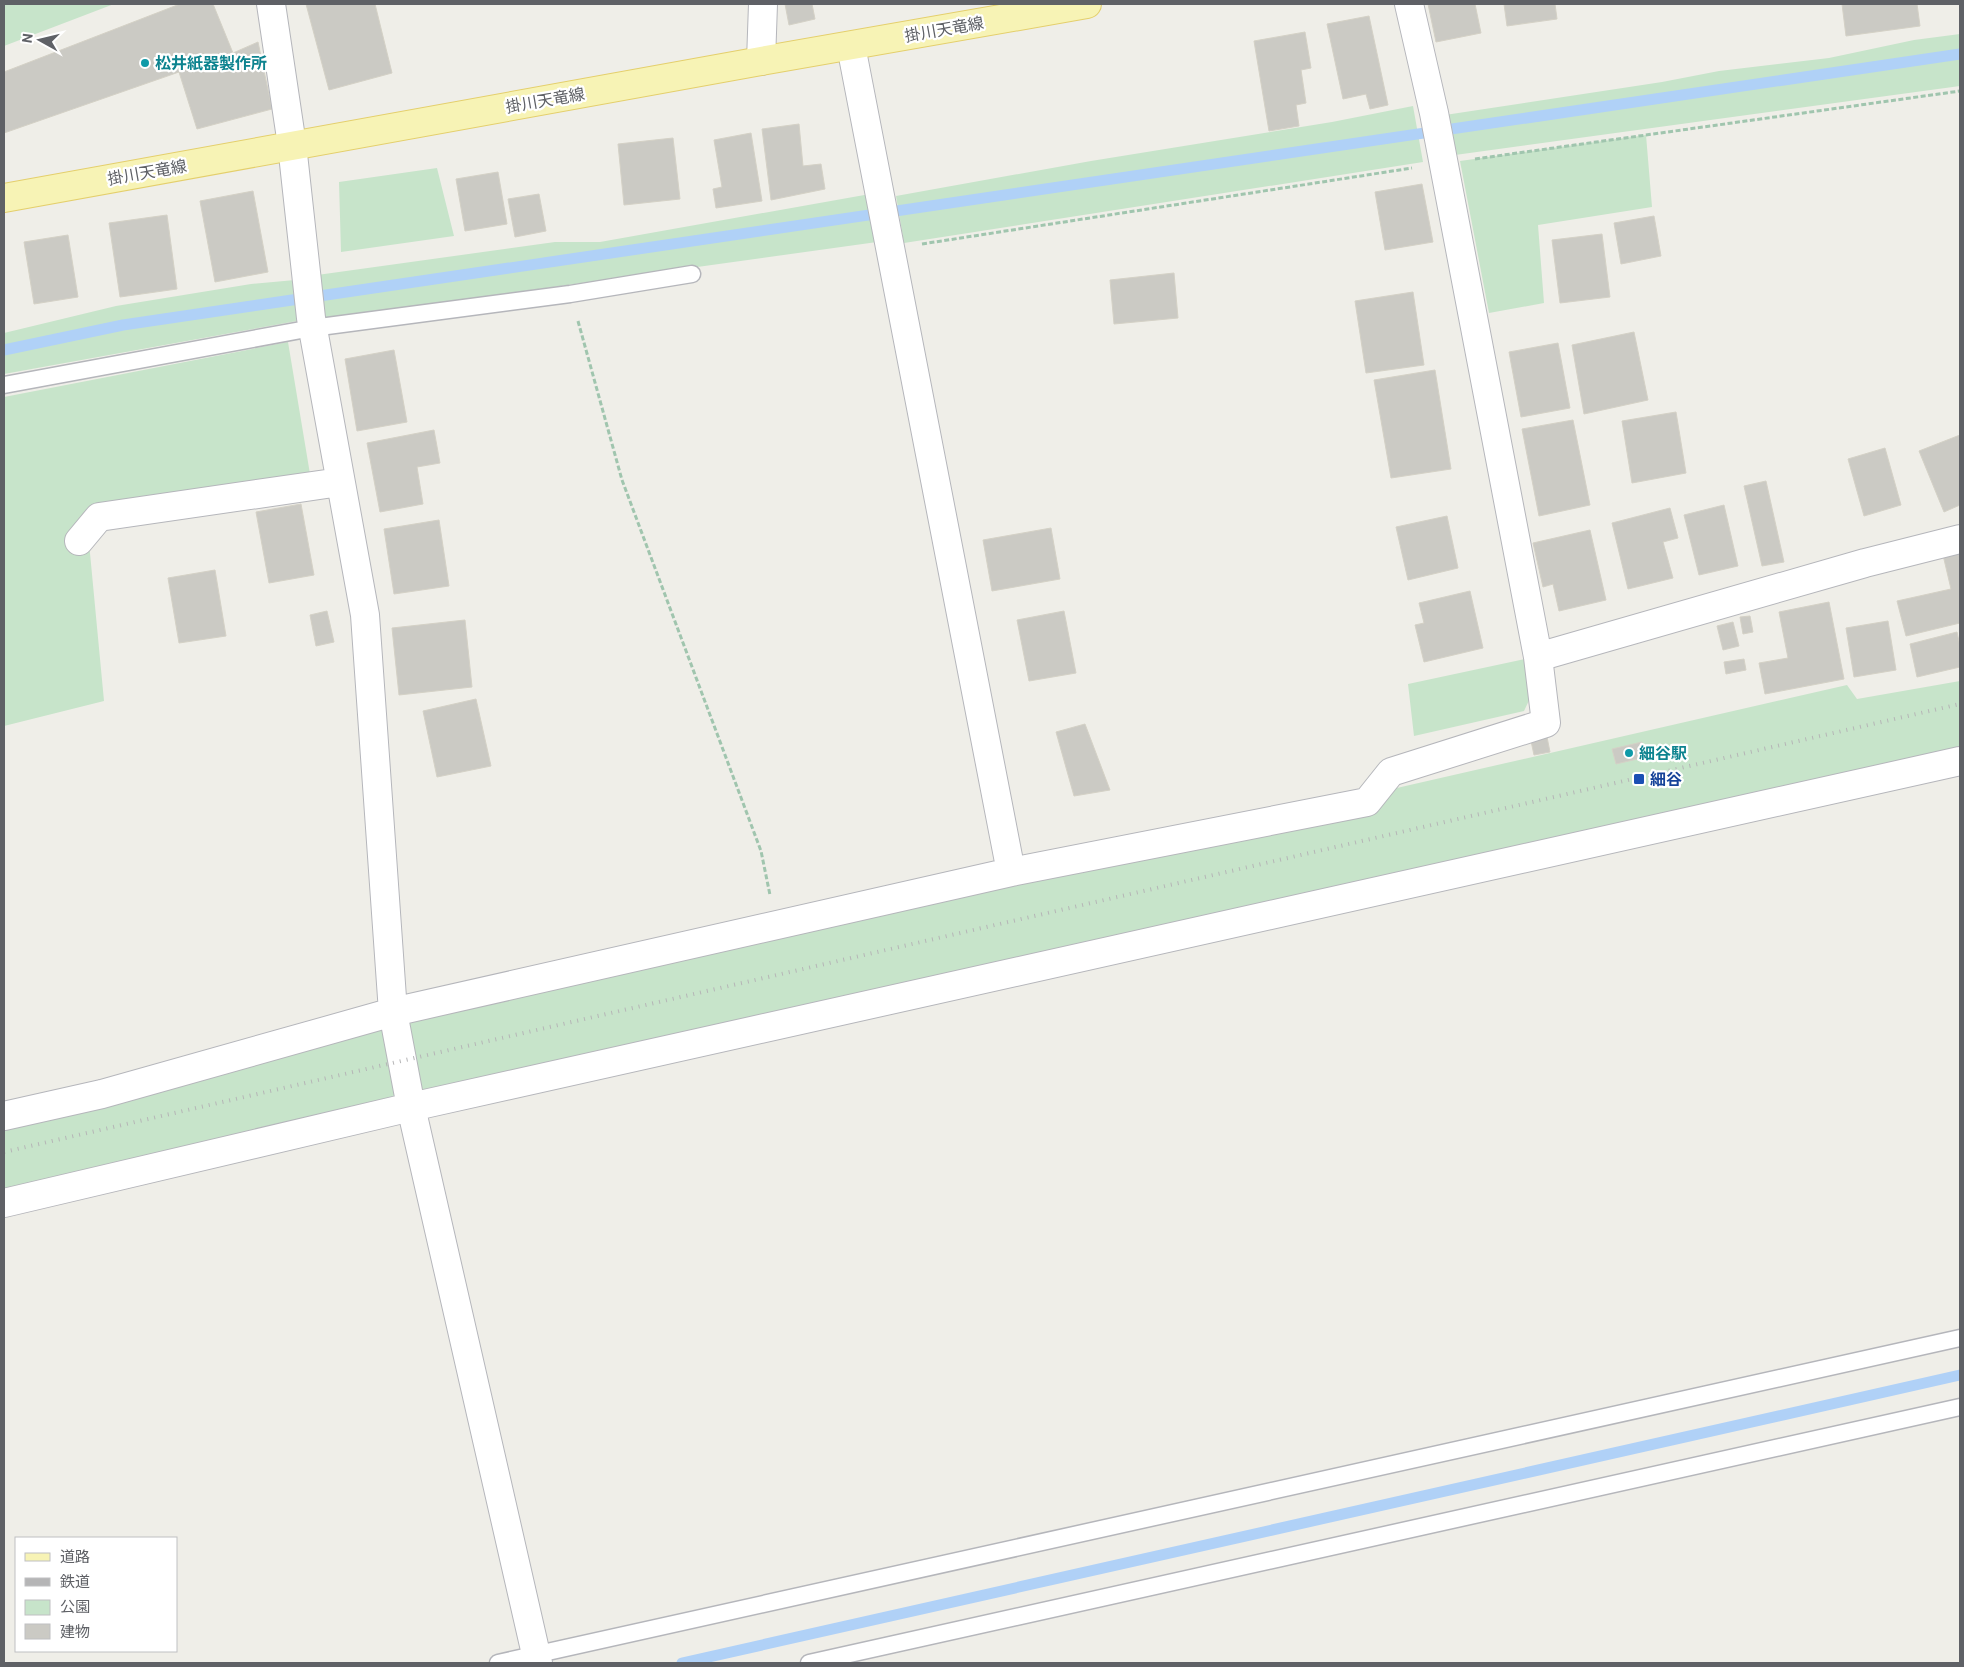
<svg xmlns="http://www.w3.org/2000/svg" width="1964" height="1667" font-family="Barlow,'Noto Sans JP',sans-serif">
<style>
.green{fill:#c7e4ca}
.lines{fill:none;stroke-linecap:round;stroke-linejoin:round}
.stream{stroke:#b0d1f7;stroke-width:11}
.building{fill:#cbcac4;stroke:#d4d1c6}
.lane-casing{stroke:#b5b6bb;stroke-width:19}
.street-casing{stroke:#b5b6bb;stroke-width:30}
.primary-casing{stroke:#e4cf6c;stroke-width:30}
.path{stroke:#a0c5ae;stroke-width:3;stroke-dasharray:5 2.5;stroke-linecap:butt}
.lane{stroke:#fff;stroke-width:16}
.street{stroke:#fff;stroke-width:28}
.primary{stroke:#f7f3b5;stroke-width:28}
.rail{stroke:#b5b5b6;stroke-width:4;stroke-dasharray:1 6;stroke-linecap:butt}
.culture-dot{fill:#0f9aa8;stroke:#fff;stroke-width:2}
.transit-dot{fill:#1a4fb4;stroke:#fff;stroke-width:2}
.labels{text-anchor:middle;stroke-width:4.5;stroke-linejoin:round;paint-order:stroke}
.street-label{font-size:16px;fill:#5f6166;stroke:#fff}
.culture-label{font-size:16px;font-weight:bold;fill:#0d838f;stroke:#fff;text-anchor:start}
.transit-label{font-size:16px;font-weight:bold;fill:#164399;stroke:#fff;text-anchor:start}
</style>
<rect width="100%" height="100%" fill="#efeee8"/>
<path class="green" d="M4,4H114L4,46Z
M1960,34V86L1455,155L1445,115L1662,82L1719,71L1829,58L1914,40Z
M1413,106L1423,162L904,243L896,196L1091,161L1332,122Z
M1646,135L1652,207L1538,225L1544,303L1489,313L1460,161Z
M437,168L454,236L341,252L339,182Z
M870,194L877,242L316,320L310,276L555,242H600Z
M295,280L297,321L4,374V333L116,306L251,284Z
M288,342L310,474L88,532L104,701L4,726V397Z
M1525,659L1533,692L1524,711L1414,736L1408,684Z
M1960,681V748L1664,813L4,1194V1117L505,992L1847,685L1857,699Z"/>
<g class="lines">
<path class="stream" d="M4,350L123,325L1960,54
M682,1663L1960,1375"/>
</g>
<path class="building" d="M180,4H213L233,53L258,42L272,109L197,129L179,72L4,133V72Z
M306,4H375L392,73L329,90Z
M785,4H812L815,19L789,25Z
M1428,4H1475L1481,33L1436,42Z
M1504,4H1555L1557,19L1507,26Z
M1842,4H1917L1920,26L1846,36Z
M1369,16L1388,105L1370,109L1366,94L1343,99L1327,24Z
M1305,32L1311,68L1301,70L1306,103L1296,105L1299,126L1269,131L1254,41Z
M799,124L803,166L821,164L825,189L771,200L762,129Z
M751,133L762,201L716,208L713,189L722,187L714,140Z
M673,138L680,199L624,205L618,144Z
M498,172L507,224L465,231L456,179Z
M1422,184L1433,242L1385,250L1375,192Z
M253,191L268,272L215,282L200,201Z
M539,194L546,231L515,237L508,199Z
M167,215L177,289L120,297L109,223Z
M1654,216L1661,256L1621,264L1614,223Z
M1602,234L1610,297L1560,303L1552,240Z
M68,235L78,297L34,304L24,242Z
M1174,273L1178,318L1114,324L1110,280Z
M1413,292L1424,365L1366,373L1355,301Z
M1634,332L1648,400L1584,414L1572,345Z
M1558,343L1570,408L1521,417L1509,352Z
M394,350L407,422L357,431L345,359Z
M1435,370L1451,469L1391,478L1374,380Z
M1676,412L1686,473L1632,483L1622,421Z
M1573,420L1590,505L1539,516L1522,429Z
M434,430L440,463L417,467L423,504L380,512L367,443Z
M1960,435V505L1944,512L1919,451Z
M1885,448L1901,505L1864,516L1848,459Z
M1766,481L1784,562L1762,566L1744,486Z
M301,504L314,575L269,583L256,512Z
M1724,505L1738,566L1699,575L1684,515Z
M1670,508L1678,538L1663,542L1673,578L1628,589L1612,523Z
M1447,516L1458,568L1408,580L1396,527Z
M439,520L449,586L394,594L384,529Z
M1051,528L1060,579L992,591L983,540Z
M1590,530L1606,600L1559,611L1553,584L1543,587L1533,543Z
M1960,551V623L1906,636L1897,601L1951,589L1943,555Z
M215,570L226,636L179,643L168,578Z
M1470,591L1483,648L1424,662L1415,625L1424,623L1419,603Z
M1829,602L1844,679L1765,694L1759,663L1788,658L1779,612Z
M327,611L334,642L316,646L310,615Z
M1064,611L1076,673L1029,681L1017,620Z
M1750,616L1753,632L1743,634L1740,617Z
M465,620L472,687L399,695L392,628Z
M1888,621L1896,670L1854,677L1846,628Z
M1733,622L1739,646L1723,650L1717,626Z
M1957,632L1960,646V667L1917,677L1910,644Z
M1744,659L1746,670L1726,674L1724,662Z
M476,699L491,766L437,777L423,711Z
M1085,724L1110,790L1074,796L1056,732Z
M1547,737L1550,752L1534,755L1531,741Z
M1642,742L1646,757L1616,764L1612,749Z"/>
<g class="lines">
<defs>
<path id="lane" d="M4,385L312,328L570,294L692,274
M498,1663L1960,1338
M809,1663L1960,1407"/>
<path id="street" d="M271,4L292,145L311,318L365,615L393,1012L411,1107L538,1663
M1409,4L1434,113L1538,657L1865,563L1960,539
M851,46L1011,872
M761,61L763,4
M79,541L99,517L340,482
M4,1116L102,1094L393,1012L1011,872L1367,802L1391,772L1546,723L1538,657
M4,1203L411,1107L1960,761"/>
<path id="primary" d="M4,198L761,61L1087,4"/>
</defs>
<use href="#lane" class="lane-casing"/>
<use href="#street" class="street-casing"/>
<use href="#primary" class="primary-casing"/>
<path class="path" d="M1475,159L1960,91
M922,244L1412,168
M578,321L622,480L761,851L770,895"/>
<use href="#lane" class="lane"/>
<use href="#street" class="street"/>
<use href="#primary" class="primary"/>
<path class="rail" d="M4,1152L1960,704"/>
</g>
<g class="culture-dot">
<circle cx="145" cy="63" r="5"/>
<circle cx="1629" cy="753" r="5"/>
</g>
<rect class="transit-dot" x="1633" y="773" width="12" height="12" rx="2.5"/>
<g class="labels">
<g class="street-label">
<text transform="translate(944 29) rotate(-10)" y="6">掛川天竜線</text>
<text transform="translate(545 100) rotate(-10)" y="6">掛川天竜線</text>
<text transform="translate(147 172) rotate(-10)" y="6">掛川天竜線</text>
</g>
<g class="culture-label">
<text x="155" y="69">松井紙器製作所</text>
<text x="1639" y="759">細谷駅</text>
</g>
<g class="transit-label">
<text x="1650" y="785">細谷</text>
</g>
</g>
<rect width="1964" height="1667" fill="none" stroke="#5f6166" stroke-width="10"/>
<rect x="15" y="1537" width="162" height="115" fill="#ffffff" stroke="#bfc0c2"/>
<rect x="25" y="1553" width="25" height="8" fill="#f7f3b5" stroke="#bfc0c2"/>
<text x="60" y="1562" font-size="15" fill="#5f6166">道路</text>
<rect x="25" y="1578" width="25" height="8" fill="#b5b5b6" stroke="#bfc0c2"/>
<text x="60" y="1587" font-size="15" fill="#5f6166">鉄道</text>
<rect x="25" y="1600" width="25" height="15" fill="#c7e4ca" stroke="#bfc0c2"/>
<text x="60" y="1612" font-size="15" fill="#5f6166">公園</text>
<rect x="25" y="1624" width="25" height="15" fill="#cbcac4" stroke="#bfc0c2"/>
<text x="60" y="1637" font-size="15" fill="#5f6166">建物</text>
<g transform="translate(40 40) rotate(278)" stroke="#ffffff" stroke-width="4" paint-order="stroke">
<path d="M0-4L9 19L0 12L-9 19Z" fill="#5f6166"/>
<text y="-8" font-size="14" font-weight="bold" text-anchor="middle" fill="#5f6166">N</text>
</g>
</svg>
